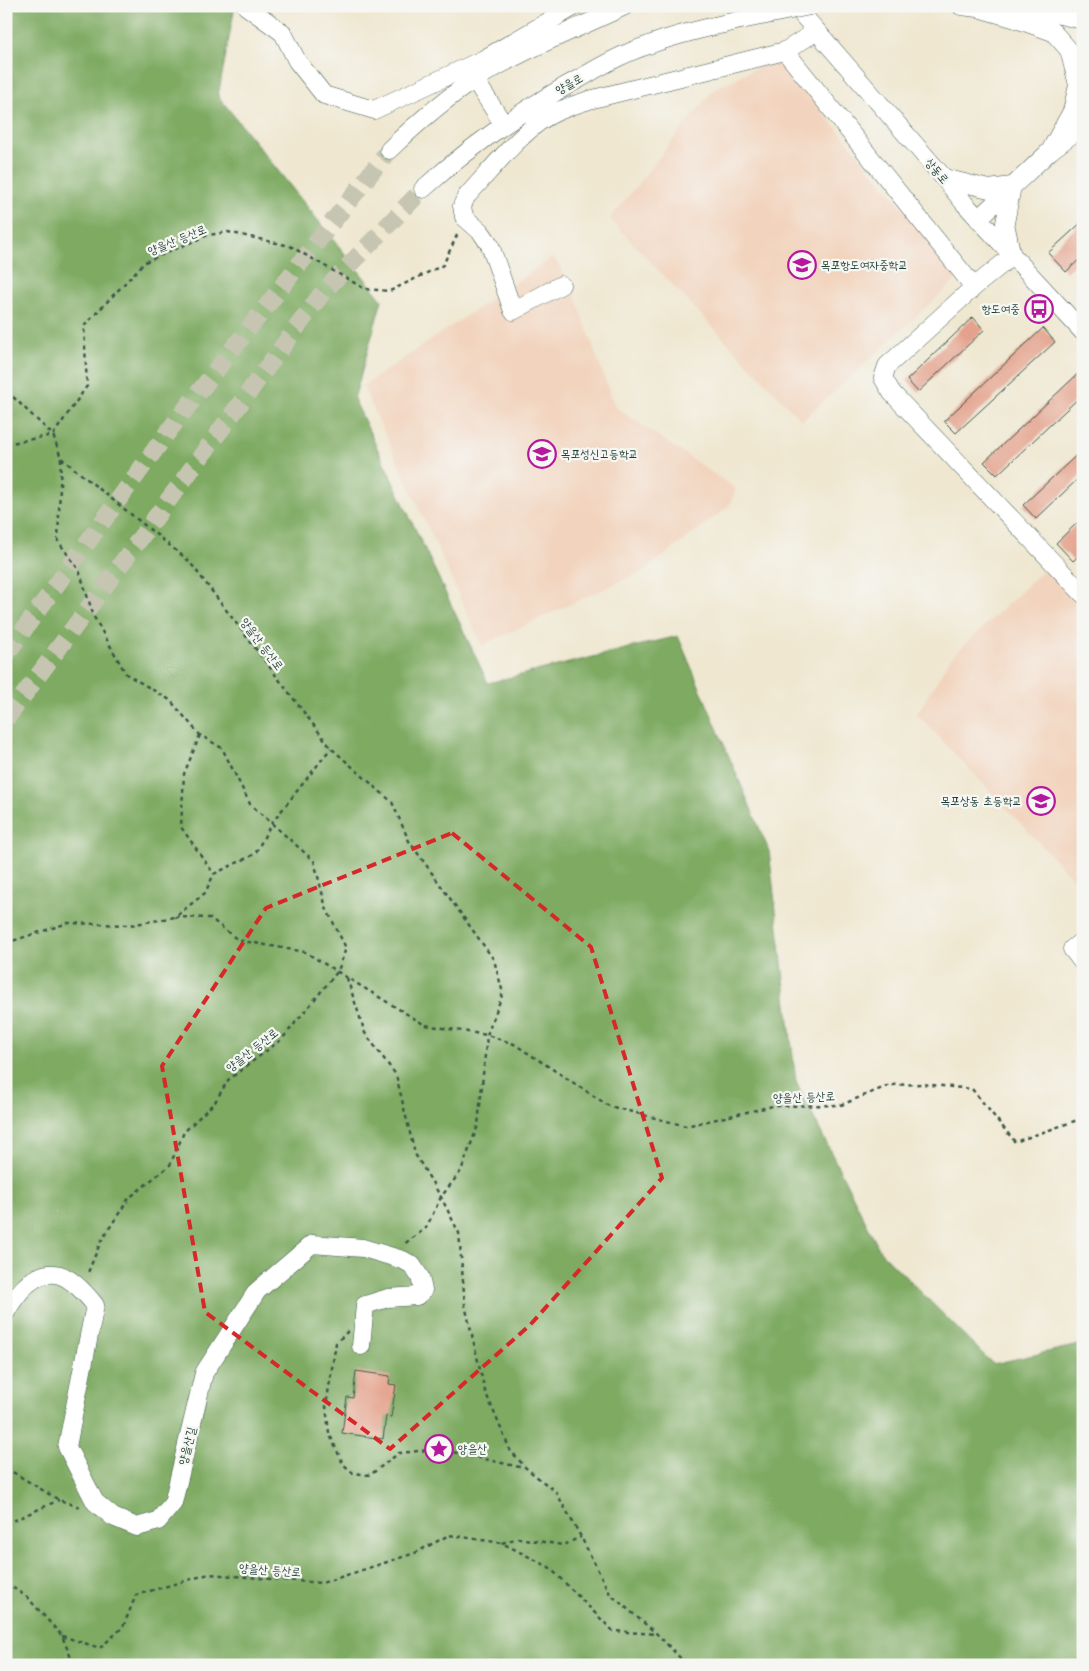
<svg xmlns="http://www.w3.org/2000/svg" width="1089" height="1671" font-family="'Shantell Sans','Poor Story',sans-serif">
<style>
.built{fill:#f2d4be}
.forest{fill:#7eaa62;stroke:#4e744b}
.building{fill:#e4a28c}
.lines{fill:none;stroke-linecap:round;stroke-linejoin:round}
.minor-tunnel{stroke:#c5c5b1;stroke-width:18;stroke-dasharray:18 9;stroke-linecap:butt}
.minor-casing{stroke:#3e564b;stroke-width:19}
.path{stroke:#3e564b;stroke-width:2.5;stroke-dasharray:4 4;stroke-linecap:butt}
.minor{stroke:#fff;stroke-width:18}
.minor-bridge-casing{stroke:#3e564b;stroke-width:19;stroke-linecap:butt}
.minor-bridge{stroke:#fff;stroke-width:18}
.marked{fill:none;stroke:#d62828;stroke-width:4;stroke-dasharray:10 6;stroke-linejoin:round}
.labels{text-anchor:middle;stroke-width:4.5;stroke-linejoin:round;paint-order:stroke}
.street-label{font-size:12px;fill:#1f3d34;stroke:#f6f6f2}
.poi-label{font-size:12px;fill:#1f3d34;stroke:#f6f6f2;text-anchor:start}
</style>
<rect width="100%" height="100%" fill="#f6f6f2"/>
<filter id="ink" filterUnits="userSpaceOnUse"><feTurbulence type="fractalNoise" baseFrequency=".02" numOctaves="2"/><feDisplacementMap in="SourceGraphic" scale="10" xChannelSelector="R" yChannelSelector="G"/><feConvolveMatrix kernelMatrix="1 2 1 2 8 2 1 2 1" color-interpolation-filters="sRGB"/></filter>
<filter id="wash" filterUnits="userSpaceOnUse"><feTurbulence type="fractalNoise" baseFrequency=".0096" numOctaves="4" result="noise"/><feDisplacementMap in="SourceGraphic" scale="20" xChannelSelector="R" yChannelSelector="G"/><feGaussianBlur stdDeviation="1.12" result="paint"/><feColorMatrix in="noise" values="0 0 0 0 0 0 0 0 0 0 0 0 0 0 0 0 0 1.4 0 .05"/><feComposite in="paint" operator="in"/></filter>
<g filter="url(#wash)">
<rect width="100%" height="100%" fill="#efe7d0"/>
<path class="built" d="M778,57L959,277L802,421L610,219L714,89Z
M553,257L562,270L575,296L615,407L736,489L729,506L645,570L482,645L363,386Z
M1047,567L1083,605V889L917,714L950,659Z"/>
<path class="forest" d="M6,6H235L218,96L382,300L354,399L488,683L678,636L769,851L796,1082L880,1251L993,1364L1083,1344V1665H6Z"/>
<g id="blocks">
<path class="building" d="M1083,221V256L1066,272L1048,253Z
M973,317L984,330L918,392L907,380Z
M1043,328L1055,342L956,433L944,421Z
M1083,369V394L997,475L984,462Z
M1083,449V474L1036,519L1023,505Z
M1077,523L1083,530V552L1073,561L1056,543Z
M356,1371L390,1376L389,1384L396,1385L391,1417L386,1416L383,1439L342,1433L347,1397L353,1398Z"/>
</g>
</g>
<g filter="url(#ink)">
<use href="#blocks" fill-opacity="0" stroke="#3e564b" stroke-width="1"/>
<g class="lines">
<path class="minor-tunnel" d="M6,654L170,429L389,150
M6,719L323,292L423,189"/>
<defs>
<path id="minor" d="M246,6L283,33L297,61L324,95L374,110L484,59L575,6
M795,6L944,178L965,204L1083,332
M961,6L978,8L1013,18L1053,32L1069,50L1078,85L1072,111L1050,151
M1017,6L1083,20
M785,51L817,31
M475,80L504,125
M389,150C415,125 443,100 474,80C519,51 577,29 625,6
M944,178L989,189L1012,186L1005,223L1012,256
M423,189C472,145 526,107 584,76C604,64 626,52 649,45C677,34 707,28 736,21
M978,219L1050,151L1083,126
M1012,256L974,287L887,366L883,378L892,393L1083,594
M561,285L513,311L490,245L481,232L464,217L462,206L466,197C489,172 512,143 539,122C554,111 572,106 589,100L785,51L974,287
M1083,940L1072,949L1083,963
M6,1312C17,1293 35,1268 60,1275C72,1279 87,1295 95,1305L67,1447L95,1502L113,1517L137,1527L158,1521L173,1503L204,1373L257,1291L312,1244L363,1248L403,1260L412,1265L420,1277L423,1290L417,1296L388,1298L365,1305L361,1346"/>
</defs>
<use href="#minor" class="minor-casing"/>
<path class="path" d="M6,394L11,395L53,435L61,458L189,561L331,748L392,802L409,841L494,960L503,993L487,1035L478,1125L461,1171L441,1197L426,1228L404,1244
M6,444L53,435L87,386L84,326L145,262L208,235L228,232L290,246L365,289L390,291L443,265L458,233
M61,458L58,541L79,570L94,617L126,674L170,700L200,735L222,748L250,804L314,861L326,908L346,948L338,971L282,1039L228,1080L215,1102L184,1132L170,1165L129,1198L101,1241L87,1275
M200,735L184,774L181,827L214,874
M175,917L210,918L238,940L305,952L425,1025L487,1035L514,1044L609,1106L686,1126L773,1106L841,1105L890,1085L922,1084L972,1089L1015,1142L1083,1118
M6,943L68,923L130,925L175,917L205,893L214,874L255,854L271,824L331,748
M347,978L365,1033L396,1075L415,1154L441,1197L459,1233L465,1305L485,1391L510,1450L526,1468L556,1492L581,1537L610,1594L657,1634L687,1665
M348,1331L336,1343L326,1406L329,1433L343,1464L353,1473L370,1475L399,1453L439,1449L524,1468
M6,1468L59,1500L80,1507
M6,1524L59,1500
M502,1543L518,1538L563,1545L581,1537
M6,1583L27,1597L62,1636L74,1665
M62,1636L100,1648L123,1627L136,1595L209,1574L322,1583L415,1553L449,1535L502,1543L549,1567L613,1631L655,1634"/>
<use href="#minor" class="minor"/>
<defs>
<path id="minor-bridge" d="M736,21L810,6"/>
</defs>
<use href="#minor-bridge" class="minor-bridge-casing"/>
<use href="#minor-bridge" class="minor-bridge"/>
</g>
</g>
<path class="marked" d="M452,833L591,947L662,1178L530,1325L390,1449L205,1312L162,1066L266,908Z"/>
<defs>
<symbol id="school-ring" viewBox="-11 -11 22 22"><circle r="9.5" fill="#f6f6f2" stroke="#b5179e" stroke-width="1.5"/><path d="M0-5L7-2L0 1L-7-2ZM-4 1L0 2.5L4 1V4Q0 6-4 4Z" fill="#b5179e"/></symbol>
<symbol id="bus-ring" viewBox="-11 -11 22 22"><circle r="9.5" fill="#f6f6f2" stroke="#b5179e" stroke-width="1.5"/><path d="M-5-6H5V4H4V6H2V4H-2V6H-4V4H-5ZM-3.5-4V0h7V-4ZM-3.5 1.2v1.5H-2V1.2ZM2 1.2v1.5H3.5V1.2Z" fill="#b5179e"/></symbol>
<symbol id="sight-ring" viewBox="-11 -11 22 22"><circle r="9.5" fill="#f6f6f2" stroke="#b5179e" stroke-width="1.5"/><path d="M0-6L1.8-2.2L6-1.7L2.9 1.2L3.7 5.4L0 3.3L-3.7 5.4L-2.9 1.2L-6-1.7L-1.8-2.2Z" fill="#b5179e"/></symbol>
</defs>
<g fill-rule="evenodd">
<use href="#school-ring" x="786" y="249" width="32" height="32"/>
<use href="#bus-ring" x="1023" y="293" width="32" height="32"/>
<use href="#school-ring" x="526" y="438" width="32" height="32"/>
<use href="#school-ring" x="1025" y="785" width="32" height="32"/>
<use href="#sight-ring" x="423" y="1433" width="32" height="32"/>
</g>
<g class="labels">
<g class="street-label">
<text transform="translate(569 84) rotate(-29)" y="4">양을로</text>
<text transform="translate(937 171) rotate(50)" y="4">상동로</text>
<text transform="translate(177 240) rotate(-22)" y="4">양을산 등산로</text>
<text transform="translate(262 644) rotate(53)" y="4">양을산 등산로</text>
<text transform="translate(252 1050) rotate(-38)" y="4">양을산 등산로</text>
<text transform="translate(804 1097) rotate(-2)" y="4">양을산 등산로</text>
<text transform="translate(187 1446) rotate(-76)" y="4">양을산길</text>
<text transform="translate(270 1570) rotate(4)" y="4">양을산 등산로</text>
</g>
<g class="poi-label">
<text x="821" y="269">목포항도여자중학교</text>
<text x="1020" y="313" text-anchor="end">항도여중</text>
<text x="561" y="458">목포성신고등학교</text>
<text x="1022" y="805" text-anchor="end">목포상동 초등학교</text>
<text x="458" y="1453">양을산</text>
</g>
</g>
<rect width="1089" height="1671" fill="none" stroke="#f6f6f2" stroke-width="25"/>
</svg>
